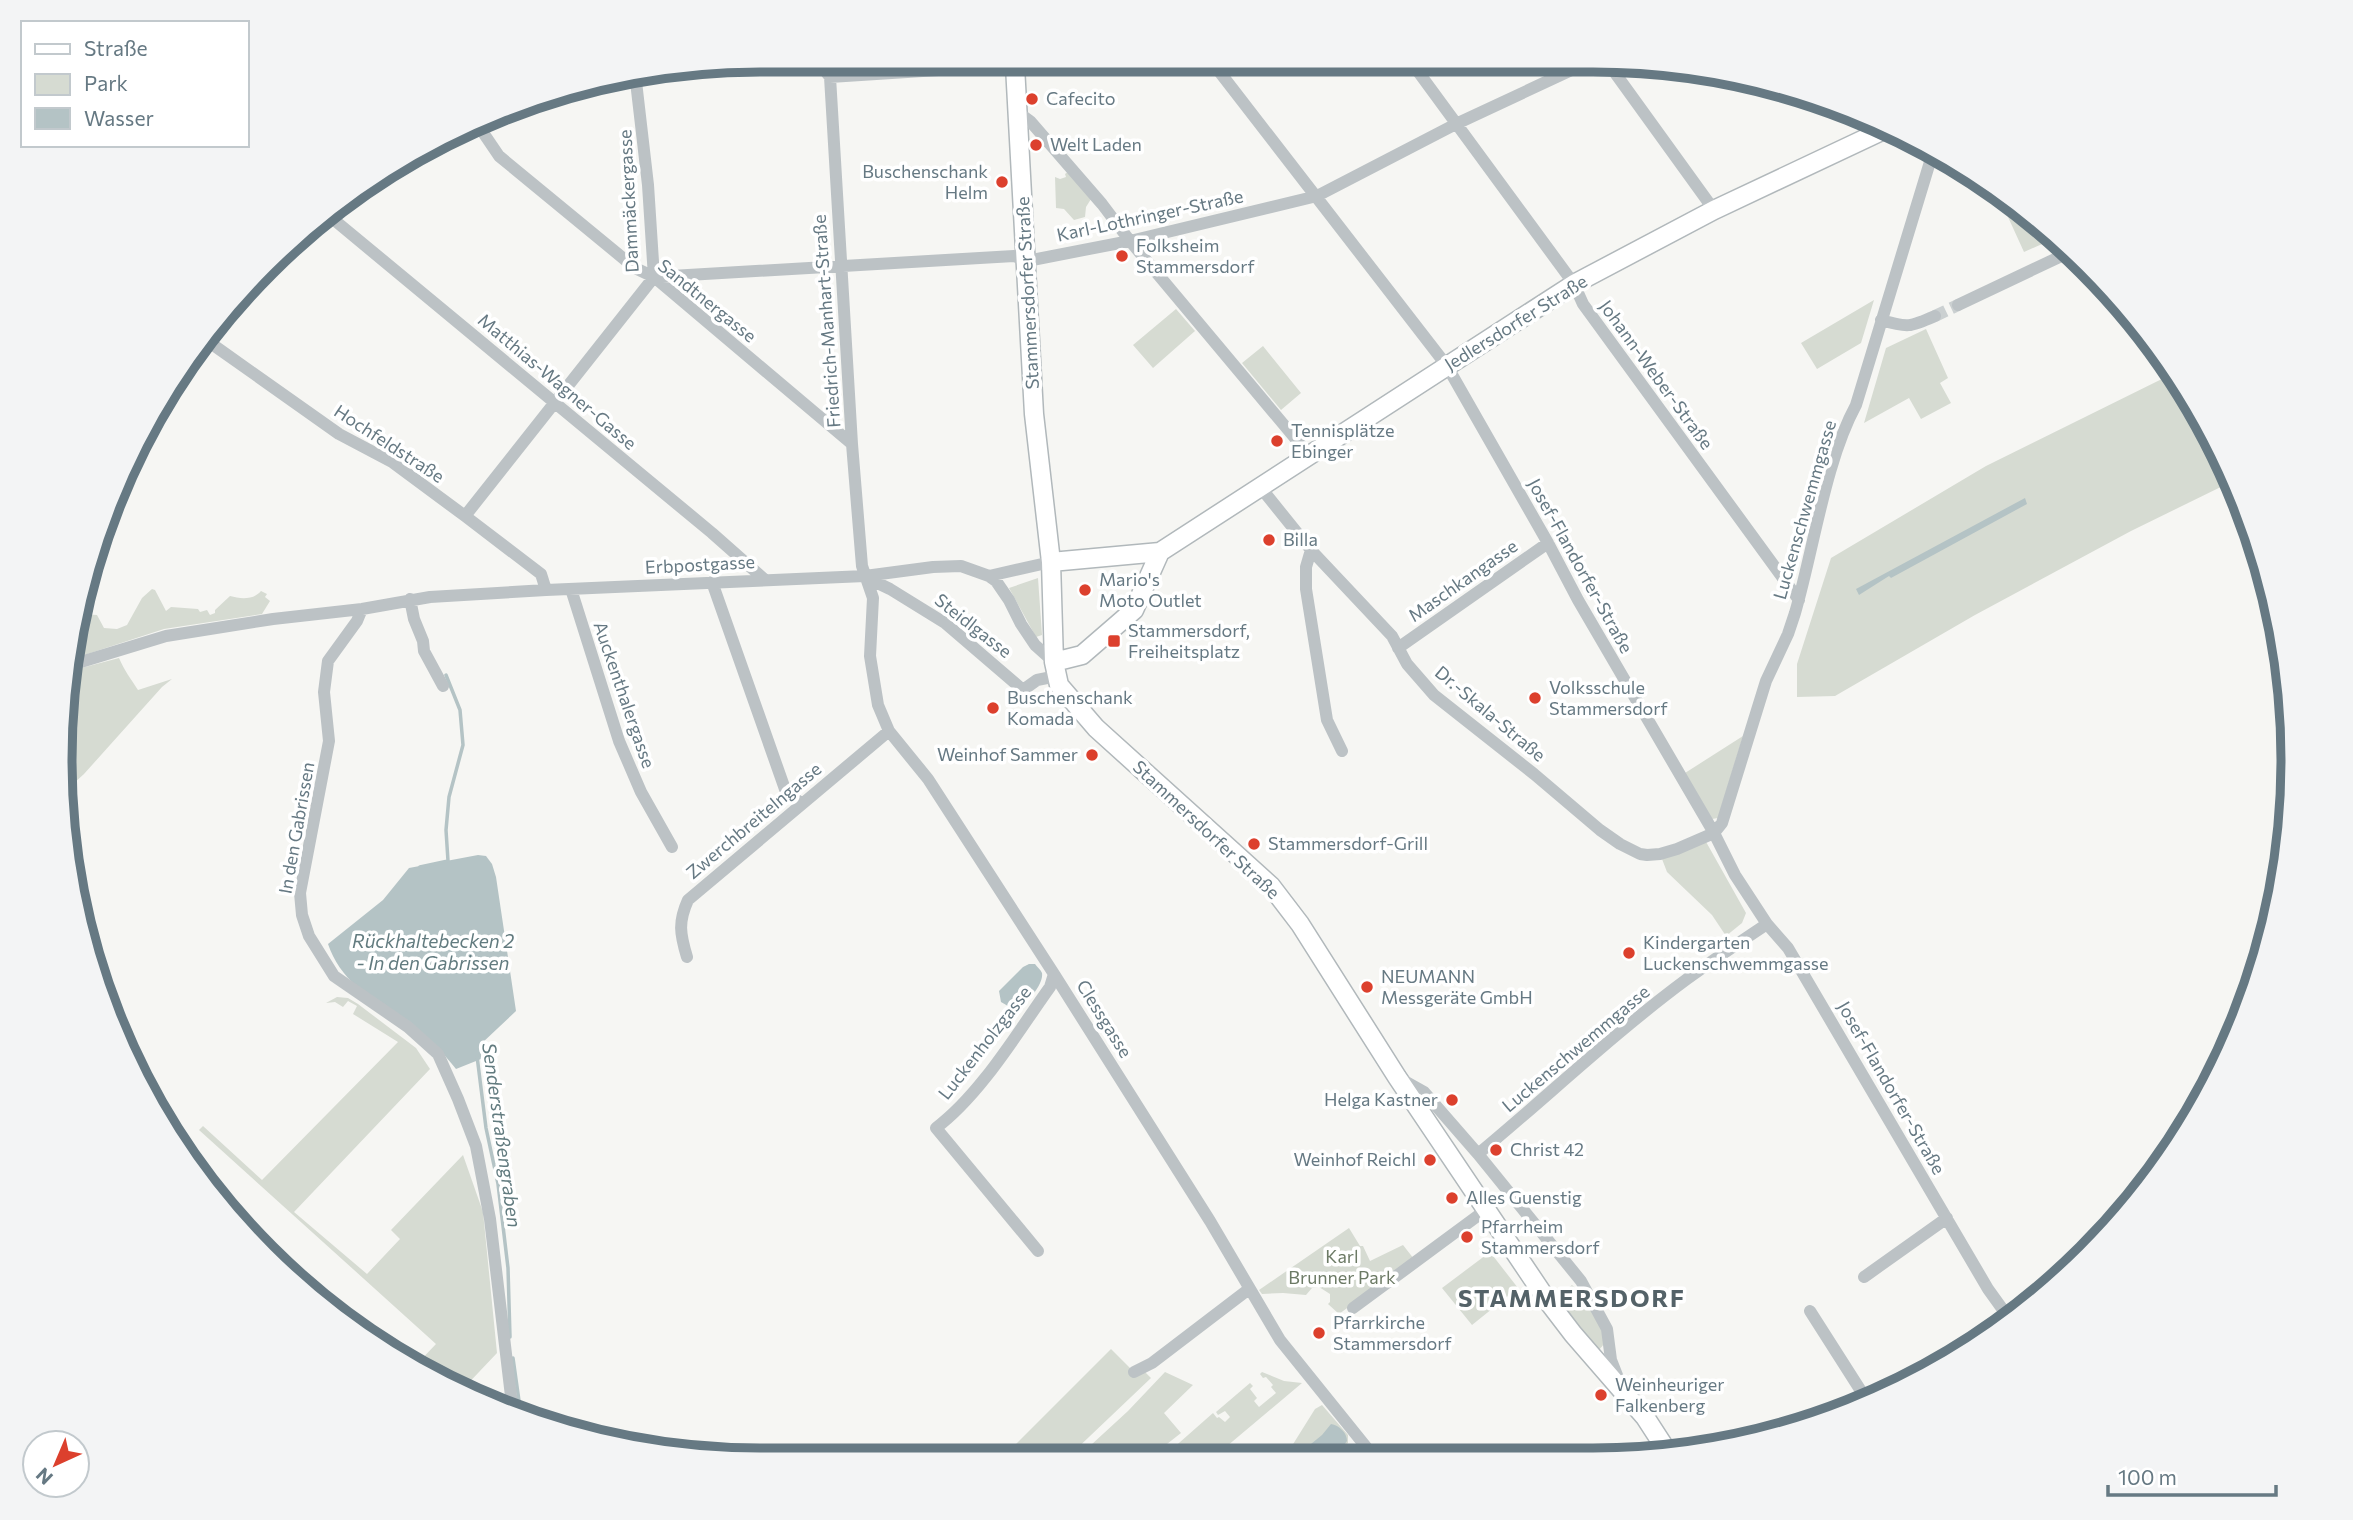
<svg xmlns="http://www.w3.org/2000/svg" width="2353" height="1520" font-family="Commissioner,sans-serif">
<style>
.green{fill:#d6dbd2}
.water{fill:#b4c3c5}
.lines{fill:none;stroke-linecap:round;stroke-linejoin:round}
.stream{stroke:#b4c3c5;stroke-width:3.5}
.street-tunnel{stroke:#cbd0d1;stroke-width:12;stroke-dasharray:12 6;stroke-linecap:butt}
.secondary-casing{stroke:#b1b8bb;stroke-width:21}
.street{stroke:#bcc2c5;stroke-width:12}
.secondary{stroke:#fff;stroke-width:18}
.poi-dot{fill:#dc402d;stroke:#fff;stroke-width:2.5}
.labels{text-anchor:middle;stroke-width:7;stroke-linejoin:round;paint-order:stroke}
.poi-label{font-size:18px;fill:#667983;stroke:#fff;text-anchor:start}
.street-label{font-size:18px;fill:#667983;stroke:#fff}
.park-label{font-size:18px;fill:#6c7a65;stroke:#fff}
.water-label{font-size:19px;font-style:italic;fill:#627b7f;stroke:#fff}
.district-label{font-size:24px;font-weight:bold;letter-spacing:2px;fill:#546268;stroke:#fff}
.rim{fill:none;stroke:#667983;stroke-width:9}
</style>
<rect width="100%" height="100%" fill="#f6f6f3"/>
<path class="green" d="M1069,171L1091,199L1086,207L1085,217L1074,220L1064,209L1056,208L1055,177L1060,179L1066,177L1065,174Z
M1998,195L2055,233L2058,237L2024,252Z
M1874,300L1861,343L1817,369L1801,343Z
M1176,309L1195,331L1153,368L1133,345Z
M1926,329L1948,378L1940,383L1951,403L1921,419L1909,398L1864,423L1886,348Z
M1263,346L1301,393L1281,410L1242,363Z
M2174,373L2221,450L2233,481L2131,531L1975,615L1835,696L1797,697V664L1831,558L1986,466Z
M1038,578L1042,635L1036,637L1009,588Z
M152,589L155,590L166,611L171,607L198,609L200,612L207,610L210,615L215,613V610L230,596C241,599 253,600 261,591L267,594L265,597L270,601L262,614L164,629L72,659L81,614L97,615L104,628L117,629L127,625L142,598Z
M119,658C124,670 131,679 138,690L172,679L162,687L84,774L61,795V786L64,781L61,784V715L62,708L72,705V678L68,679L70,671Z
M1743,736L1718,818L1712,819L1685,773Z
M1705,840L1746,913L1742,923L1726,936L1712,915L1667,872L1662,859Z
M337,997L348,998L358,1004L416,1048L430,1069L294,1212L367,1274L400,1239L391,1230L463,1155L483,1212L497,1353L461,1391L415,1366L436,1344L199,1130L203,1126L262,1180L398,1042L353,1014L357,1006L348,1001L343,1007L335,1002L326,1003Z
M1349,1228L1360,1246H1363L1370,1261L1403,1245L1414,1259L1339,1314L1328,1304L1330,1302V1294L1319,1287L1312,1288L1306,1295L1283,1293L1262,1294L1259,1290Z
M1490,1252L1518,1288L1472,1325L1442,1288Z
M1572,1285C1582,1294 1604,1327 1604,1340C1604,1346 1602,1346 1599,1350L1596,1349L1555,1298L1569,1290L1568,1288Z
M1111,1349L1136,1374L1145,1372L1151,1378L1069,1456H1004Z
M1165,1372L1193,1385L1164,1413L1181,1433L1167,1444L1171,1450L1213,1413L1217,1418L1219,1417L1225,1422L1230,1417L1225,1411L1218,1415L1216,1412L1250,1383L1253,1386L1250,1389L1257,1398L1254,1401L1259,1407L1276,1393L1271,1387L1273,1385L1266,1377L1263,1378L1260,1374L1262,1372L1284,1381L1302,1383L1214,1457H1188L1183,1452L1177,1457H1168L1161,1445L1148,1457L1079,1456L1128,1411Z
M1322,1405L1348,1435V1443L1323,1458L1285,1457L1315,1409Z"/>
<path class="water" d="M2025,498L2027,504L1891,578L1889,576L1859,595L1856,589Z
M478,855L486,856L492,864L496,877L516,1011L481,1044V1059L456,1069C450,1062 444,1054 438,1048C401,1013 345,995 328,944L383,900L409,868Z
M1029,964H1035C1037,967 1041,970 1042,973C1044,985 1024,1009 1012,1007C1009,1007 1003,1003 1001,1002L999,991L1023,967Z
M1331,1424C1339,1425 1347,1433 1347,1441L1344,1445L1318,1458L1295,1457L1322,1435Z"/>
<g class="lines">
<path class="stream" d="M420,867L448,861L446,830L449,797L463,745L460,710L446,675
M477,1056L486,1128L498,1184L508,1268L510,1337
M513,1358L521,1415"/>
<path class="street-tunnel" d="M1935,316L1958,305"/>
<defs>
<path id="secondary" d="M1015,66L1034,414L1051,562L1054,662L1059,685L1096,728L1271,886L1300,924L1397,1077L1547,1300L1573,1334L1645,1417L1669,1454
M1051,562L1160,552L1574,284L1714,210L1890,127
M1054,662L1082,655L1134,610L1160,552"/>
</defs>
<use href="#secondary" class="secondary-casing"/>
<path class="street" d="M821,66L830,77L852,444L862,566L873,598L870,656L878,705L889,731L928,779L1054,974L1210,1221L1280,1340L1375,1458
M1215,66L1447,366L1548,543L1578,600L1714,833L1735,875L1767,924L1788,948L1988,1289L2011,1321
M1414,66L1574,284L1583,304L1799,600
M1610,66L1714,210
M830,77L1000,66
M1019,113L1030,121L1102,204L1130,241L1310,456
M480,128L499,156L635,268L654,277L852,444
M372,177L480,128L545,94
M327,214L712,533L764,579
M654,277L1014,256L1027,261L1130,241L1317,196L1456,124L1580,66
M1958,305L2072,251
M1881,320C1908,328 1910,327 1935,316
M202,337L339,434L392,462L465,516L541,574L546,590
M1261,488L1311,550L1392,636L1407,664L1434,695L1534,774L1600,830L1620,844L1640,854L1647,855L1660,854L1677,849L1714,833L1722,823L1766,681L1788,634L1795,613C1814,548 1825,462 1856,405L1933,152
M465,516L654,277L648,185L635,73
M1311,550L1306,567V589L1327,720L1342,751
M989,576L1051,562
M865,577L890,589L945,623L1023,690L1037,680L1057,676
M712,582L786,792L801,803
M571,589L619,741L641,792L672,847
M410,599L414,619L423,641L424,651L443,686
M362,609L357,621L328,661L324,692L329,741L300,893L302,915L309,936L334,976L408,1027L438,1054L458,1099L476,1146L490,1219L513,1413
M1398,648L1548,543
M71,665L166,636L273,619L362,609L430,597L546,590L865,576L933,567L961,566L989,576L996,581L1009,600L1021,624L1035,645L1054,662
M687,957C680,934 678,922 688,900L889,731
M1399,1078L1424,1092L1478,1154L1581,1281L1607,1329L1611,1360L1620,1383
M1478,1154C1548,1096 1614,1033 1687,979C1713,960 1740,942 1767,924
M1038,1251L936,1128C981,1094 1017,1033 1050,987L1054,974
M1864,1277L1947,1218
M1353,1308L1487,1209
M1810,1311L1861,1391L1865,1403
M1134,1372L1152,1363L1249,1289"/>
<use href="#secondary" class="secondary"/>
</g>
<g class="poi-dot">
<circle cx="1032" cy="99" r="7"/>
<circle cx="1036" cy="145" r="7"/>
<circle cx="1002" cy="182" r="7"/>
<circle cx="1122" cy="256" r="7"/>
<circle cx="1277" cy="441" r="7"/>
<circle cx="1269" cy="540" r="7"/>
<circle cx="1085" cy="590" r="7"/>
<rect x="1107" y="634" width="14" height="14" rx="3.5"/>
<circle cx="1535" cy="698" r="7"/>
<circle cx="993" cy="708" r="7"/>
<circle cx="1092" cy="755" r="7"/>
<circle cx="1254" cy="844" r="7"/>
<circle cx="1629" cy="953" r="7"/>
<circle cx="1367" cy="987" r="7"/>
<circle cx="1452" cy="1100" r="7"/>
<circle cx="1496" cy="1150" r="7"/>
<circle cx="1430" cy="1160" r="7"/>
<circle cx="1452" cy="1198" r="7"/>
<circle cx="1467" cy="1237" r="7"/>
<circle cx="1319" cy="1333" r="7"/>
<circle cx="1601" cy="1395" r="7"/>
</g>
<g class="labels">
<g class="poi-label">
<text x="1046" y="105">Cafecito</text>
<text x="1050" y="151">Welt Laden</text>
<text x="988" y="178" text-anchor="end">Buschenschank<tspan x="988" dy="21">Helm</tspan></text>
<text x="1136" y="252">Folksheim<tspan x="1136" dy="21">Stammersdorf</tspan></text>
<text x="1291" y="437">Tennisplätze<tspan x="1291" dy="21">Ebinger</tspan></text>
<text x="1283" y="546">Billa</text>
<text x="1099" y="586">Mario's<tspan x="1099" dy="21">Moto Outlet</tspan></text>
<text x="1128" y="637">Stammersdorf,<tspan x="1128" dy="21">Freiheitsplatz</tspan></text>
<text x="1549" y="694">Volksschule<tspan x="1549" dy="21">Stammersdorf</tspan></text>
<text x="1007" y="704">Buschenschank<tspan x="1007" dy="21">Komada</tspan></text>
<text x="1078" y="761" text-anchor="end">Weinhof Sammer</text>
<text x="1268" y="850">Stammersdorf-Grill</text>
<text x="1643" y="949">Kindergarten<tspan x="1643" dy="21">Luckenschwemmgasse</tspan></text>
<text x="1381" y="983">NEUMANN<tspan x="1381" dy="21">Messgeräte GmbH</tspan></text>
<text x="1438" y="1106" text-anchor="end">Helga Kastner</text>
<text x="1510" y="1156">Christ 42</text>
<text x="1416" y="1166" text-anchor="end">Weinhof Reichl</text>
<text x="1466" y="1204">Alles Guenstig</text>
<text x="1481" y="1233">Pfarrheim<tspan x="1481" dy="21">Stammersdorf</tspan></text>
<text x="1333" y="1329">Pfarrkirche<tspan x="1333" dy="21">Stammersdorf</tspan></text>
<text x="1615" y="1391">Weinheuriger<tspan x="1615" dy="21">Falkenberg</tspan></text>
</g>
<g class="street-label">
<text transform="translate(629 201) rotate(-93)" y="6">Dammäckergasse</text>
<text transform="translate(1150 216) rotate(-12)" y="6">Karl-Lothringer-Straße</text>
<text transform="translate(1028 293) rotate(-93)" y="6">Stammersdorfer Straße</text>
<text transform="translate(707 301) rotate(39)" y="6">Sandtnergasse</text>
<text transform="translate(827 321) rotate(-94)" y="6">Friedrich-Manhart-Straße</text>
<text transform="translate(1516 323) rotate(-32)" y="6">Jedlersdorfer Straße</text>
<text transform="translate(1656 375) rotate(54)" y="6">Johann-Weber-Straße</text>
<text transform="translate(557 382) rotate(40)" y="6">Matthias-Wagner-Gasse</text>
<text transform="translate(389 444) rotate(33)" y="6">Hochfeldstraße</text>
<text transform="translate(1805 510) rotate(-74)" y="6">Luckenschwemmgasse</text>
<text transform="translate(700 565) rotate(-3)" y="6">Erbpostgasse</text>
<text transform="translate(1580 566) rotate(61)" y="6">Josef-Flandorfer-Straße</text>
<text transform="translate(1463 581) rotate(-35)" y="6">Maschkangasse</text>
<text transform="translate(973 626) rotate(38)" y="6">Steidlgasse</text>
<text transform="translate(624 695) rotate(71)" y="6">Auckenthalergasse</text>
<text transform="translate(1490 714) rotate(40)" y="6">Dr.-Skala-Straße</text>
<text transform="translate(754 821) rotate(-40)" y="6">Zwerchbreitelngasse</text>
<text transform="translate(297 828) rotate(-80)" y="6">In den Gabrissen</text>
<text transform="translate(1206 830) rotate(43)" y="6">Stammersdorfer Straße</text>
<text transform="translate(1104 1019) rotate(58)" y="6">Clessgasse</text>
<text transform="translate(985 1043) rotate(-52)" y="6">Luckenholzgasse</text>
<text transform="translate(1576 1049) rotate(-40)" y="6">Luckenschwemmgasse</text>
<text transform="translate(1891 1088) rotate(60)" y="6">Josef-Flandorfer-Straße</text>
</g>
<g class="park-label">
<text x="1342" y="1263">Karl<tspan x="1342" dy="21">Brunner Park</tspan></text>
</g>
<g class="water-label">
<text x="433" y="948">Rückhaltebecken 2<tspan x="433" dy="22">- In den Gabrissen</tspan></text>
<text transform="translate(502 1135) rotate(82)" y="7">Senderstraßengraben</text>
</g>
<g class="district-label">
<text x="1572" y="1307">STAMMERSDORF</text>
</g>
</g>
<path d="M0 0H2353V1520H0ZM760 72H1593A688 688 0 0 1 2281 760V760A688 688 0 0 1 1593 1448H760A688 688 0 0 1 72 760V760A688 688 0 0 1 760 72Z" fill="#f3f4f5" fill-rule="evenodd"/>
<path class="rim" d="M760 72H1593A688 688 0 0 1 2281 760V760A688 688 0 0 1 1593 1448H760A688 688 0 0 1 72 760V760A688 688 0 0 1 760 72Z"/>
<rect x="21" y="21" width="228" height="126" fill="#ffffff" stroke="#c2c9cd" stroke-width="2"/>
<rect x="35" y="44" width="35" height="10" fill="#ffffff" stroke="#c2c9cd" stroke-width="2"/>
<text x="84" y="56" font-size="21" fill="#667983">Straße</text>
<rect x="35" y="74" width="35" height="21" fill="#d6dbd2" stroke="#c2c9cd" stroke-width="2"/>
<text x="84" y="91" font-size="21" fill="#667983">Park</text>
<rect x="35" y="108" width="35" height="21" fill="#b4c3c5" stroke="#c2c9cd" stroke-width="2"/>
<text x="84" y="126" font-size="21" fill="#667983">Wasser</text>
<g transform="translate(56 1464) rotate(224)"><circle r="33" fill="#ffffff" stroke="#c2c9cd" stroke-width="2"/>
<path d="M0-5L12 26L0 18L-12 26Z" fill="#dc402d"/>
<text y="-10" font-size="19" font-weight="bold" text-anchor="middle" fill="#667983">N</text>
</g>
<path d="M2108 1485v10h168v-10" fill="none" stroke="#667983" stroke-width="3.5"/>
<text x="2118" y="1485" font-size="21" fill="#667983" stroke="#ffffff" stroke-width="5" paint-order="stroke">100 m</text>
</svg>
